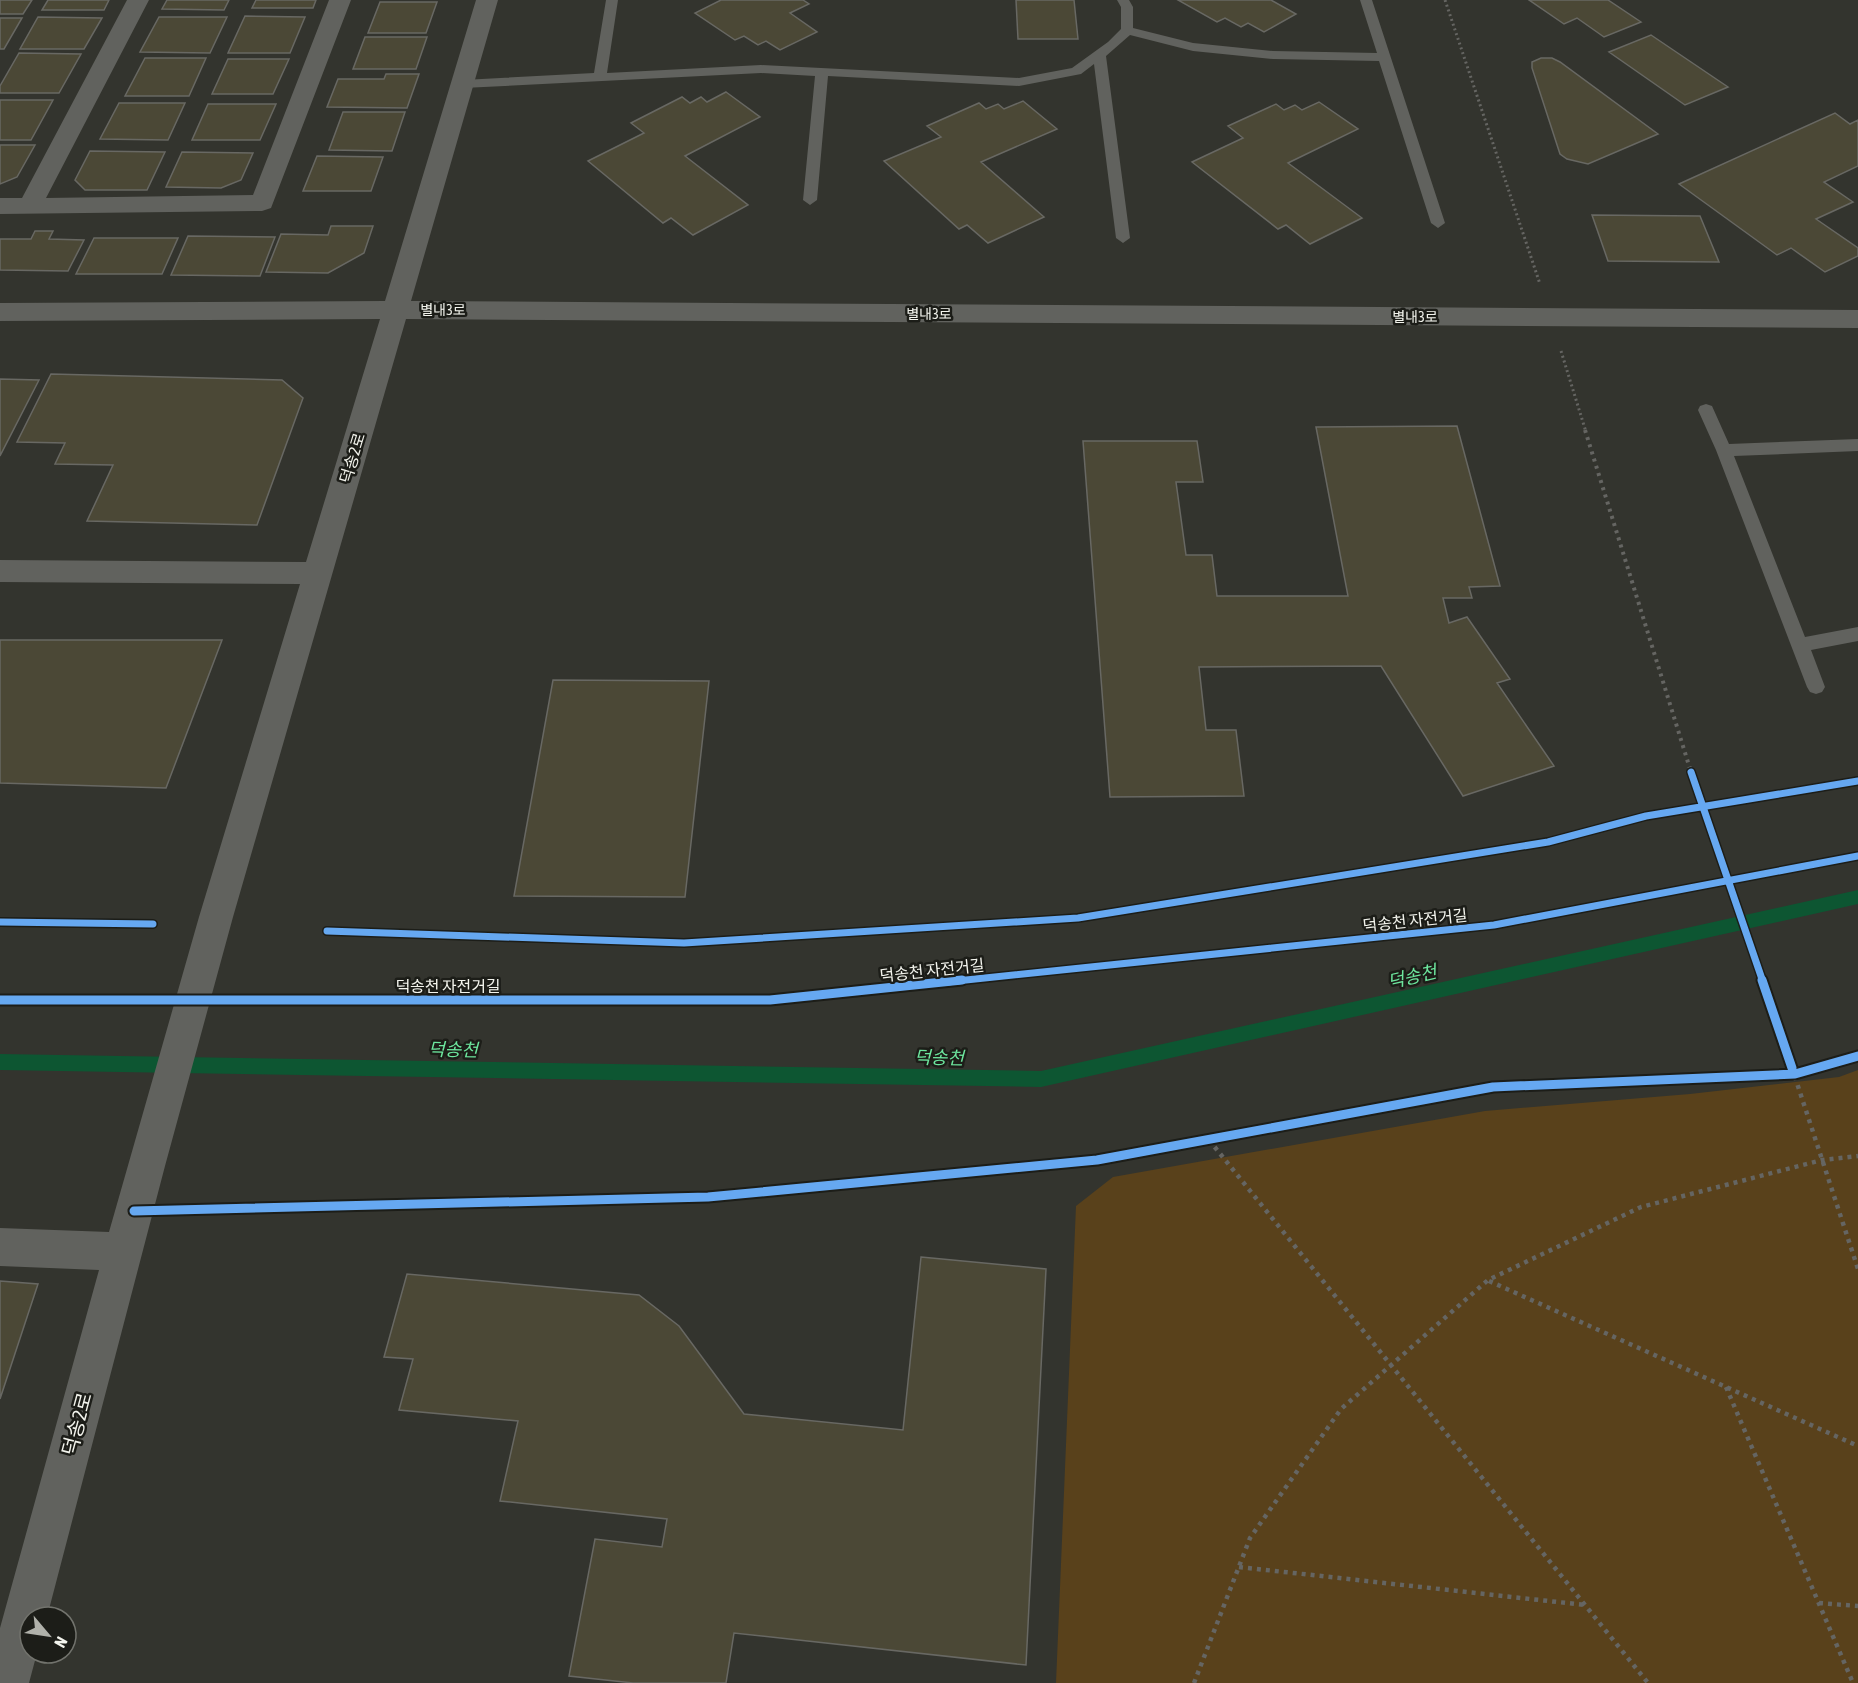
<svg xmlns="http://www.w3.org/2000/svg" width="1858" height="1683" font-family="'Asap Condensed','Noto Sans KR',sans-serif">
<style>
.green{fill:#59411b}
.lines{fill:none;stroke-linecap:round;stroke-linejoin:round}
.stream{fill:#0d5632;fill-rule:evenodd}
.building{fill:#4b4836;stroke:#686863;stroke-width:1.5}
.path-far2{stroke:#656562;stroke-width:3;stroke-dasharray:2 3;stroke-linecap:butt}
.path-far1{stroke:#656562;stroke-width:4;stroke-dasharray:3 4.5;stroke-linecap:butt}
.path{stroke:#656562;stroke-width:4.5;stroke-dasharray:4 5;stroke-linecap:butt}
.service{fill:#61625e;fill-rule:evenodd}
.minor{fill:#61625e;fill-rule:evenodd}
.cycleway-far1-casing{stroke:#1c1d18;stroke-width:10}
.cycleway-casing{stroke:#1c1d18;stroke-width:13}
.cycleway-far1{stroke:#66a8f1;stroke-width:7}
.cycleway{stroke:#66a8f1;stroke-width:9}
.labels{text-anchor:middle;stroke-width:5;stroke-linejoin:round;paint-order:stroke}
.far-street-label{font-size:14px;fill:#f3f4ed;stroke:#1c1d18}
.street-label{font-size:16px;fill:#f3f4ed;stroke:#1c1d18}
.water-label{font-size:18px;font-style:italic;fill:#6de69e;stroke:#1c1d18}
.near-street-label{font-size:20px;fill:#f3f4ed;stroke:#1c1d18}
</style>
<rect width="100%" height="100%" fill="#33342e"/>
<path class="green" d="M1858,1070V1683H1056L1076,1206L1113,1177L1485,1111L1690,1094L1839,1077Z"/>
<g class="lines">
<path class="stream" d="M1858,890V904L1041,1087L0,1070V1054L1041,1071Z"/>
</g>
<path class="building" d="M0,0H32L23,14H0Z
M48,0H109L104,10H42Z
M167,0H229L224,10L162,9Z
M256,0H316L313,8H252Z
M721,0H803L809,4L790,13L817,32L780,50L766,41L758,45L744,36L735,40L695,13Z
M1016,0H1074L1078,39H1018Z
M1178,0H1271L1296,14L1264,32L1248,23L1241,27L1225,18L1217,22Z
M1529,0H1608L1641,22L1604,37L1577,18L1564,24Z
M380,2H437L426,33H368Z
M245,16L305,17L290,53H228Z
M38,17L102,18L84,49H20Z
M159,17H227L210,53L140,52Z
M0,18H22L4,49H0Z
M1651,35L1728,87L1685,105L1609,52Z
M365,37H427L416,69H353Z
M19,53L81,54L59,93H0V86Z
M145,58H206L189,96H125Z
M1541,58H1552L1560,62L1658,134L1588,164L1567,159L1560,154L1532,68V62Z
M228,59H289L273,94H212Z
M386,74H419L407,108L327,107L338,79H384Z
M726,92L760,117L685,156L748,205L693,235L671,218L663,223L588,161L644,133L631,123L682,97L690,103L701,97L707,102Z
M0,100H53L31,140H0Z
M1023,101L1057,129L981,162L1044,217L988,243L967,225L959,229L884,161L941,137L927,126L979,103L986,109L998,104L1004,109Z
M1319,102L1358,129L1288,163L1362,218L1310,244L1286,225L1278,229L1192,162L1243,138L1228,126L1276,104L1284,110L1295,105L1302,110Z
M119,103H185L168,140L100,139Z
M208,104H276L260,140H192Z
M343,112H405L392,151L329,150Z
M1835,113L1850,124L1858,120V166L1824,182L1853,202L1816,219L1858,248V256L1825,272L1791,248L1777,255L1679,184Z
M0,145H35L17,177L0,184Z
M90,151L165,152L147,190H85L75,180Z
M182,152L253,153L241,180L221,188L166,187Z
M317,156L383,157L371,191H303Z
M1592,215L1700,216L1719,262L1608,261Z
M331,226H373L364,253L328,273L266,272L281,234L328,235Z
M35,231H53L49,239L84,240L68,271L0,270V239H31Z
M188,236L275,237L260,276L171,275Z
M94,238H178L162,274H76Z
M51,374L282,380L303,398L257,525L87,521L113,465L55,464L65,443L17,442Z
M0,379L39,380L0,456Z
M1457,426L1500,586L1469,587L1472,598H1443L1449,623L1467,617L1510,679L1497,683L1554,766L1463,796L1381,666L1199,667L1206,730H1236L1244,796L1110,797L1083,441H1197L1203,482H1176L1186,555H1212L1217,596H1348L1316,427Z
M0,640H222L166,788L0,783Z
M553,680L709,681L685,897L514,896Z
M921,1257L1046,1269L1026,1665L734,1633L726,1683H633L569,1676L595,1539L662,1547L667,1519L500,1501L518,1421L399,1410L413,1359L384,1357L407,1274L639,1295L679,1326L744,1414L903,1430Z
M0,1281L38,1284L0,1399Z"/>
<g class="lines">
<path class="path-far2" d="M1445,0L1540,284
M1561,351L1586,432"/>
<path class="path-far1" d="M1585,430L1691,772"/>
<path class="path" d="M1792,1068L1858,1269
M1209,1140L1648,1683
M1489,1281L1858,1446
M1726,1387L1853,1683
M1239,1567L1585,1605
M1819,1603L1858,1606
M1194,1683L1250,1538L1341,1409L1488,1280L1641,1207L1822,1160L1858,1156"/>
<path class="service" d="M606,0H618L607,73L761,65L1019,78L1072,68L1108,42L1121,29V7L1117,0H1129L1133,7V28L1193,43L1273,51L1377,53L1360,0H1372L1445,223L1438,228L1431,223L1379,61L1273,59L1193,51L1130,35L1106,56L1130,238L1123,243L1116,238L1094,64L1081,74L1019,86L828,76L817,200L810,205L803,200L815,76L761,73L463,88L456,84L463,80L594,73Z
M1706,404L1712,406L1729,444L1858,439V451L1734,456L1805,637L1858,627V641L1811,650L1825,687L1822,692L1816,694L1810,692L1807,687L1716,450L1698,410L1700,406Z"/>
<path class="minor" d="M127,0H149L46,198L253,195L329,0H351L271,208L262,211L0,214V198H22Z
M476,0H498L411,301L1858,310V328L406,319L233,917L165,1166L47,1617H30V1653H37L29,1683H0V1628L99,1270L0,1266V1228L109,1232L199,917L300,584L0,582V560L306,562L380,319L0,321V303L385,301Z"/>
<defs>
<path id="cycleway-far1" d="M1691,772L1763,982
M0,922L153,924
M327,931L684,943L1078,918L1548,842L1646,816L1858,781
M947,982L1494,925L1858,856"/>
<path id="cycleway" d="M1762,980L1792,1068
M0,1000H770L962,980
M134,1211L708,1197L1097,1160L1493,1087L1795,1074L1858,1056"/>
</defs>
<use href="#cycleway-far1" class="cycleway-far1-casing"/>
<use href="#cycleway" class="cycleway-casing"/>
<use href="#cycleway-far1" class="cycleway-far1"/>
<use href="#cycleway" class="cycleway"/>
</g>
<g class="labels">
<g class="far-street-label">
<text x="443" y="315">별내3로</text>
<text x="929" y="319">별내3로</text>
<text x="1415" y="322">별내3로</text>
</g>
<g class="street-label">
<text transform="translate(352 458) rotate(-73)" y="6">덕송2로</text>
<text transform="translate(1415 920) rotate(-6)" y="6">덕송천 자전거길</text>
<text transform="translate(932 970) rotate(-6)" y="6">덕송천 자전거길</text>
<text x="448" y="992">덕송천 자전거길</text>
</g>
<g class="water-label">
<text transform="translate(1412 977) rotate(-13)" y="6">덕송천</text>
<text transform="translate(453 1050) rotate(1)" y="6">덕송천</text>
<text transform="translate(939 1058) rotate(1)" y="6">덕송천</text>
</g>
<g class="near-street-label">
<text transform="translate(77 1424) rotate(-75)" y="7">덕송2로</text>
</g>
</g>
<g transform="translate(48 1635) rotate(119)"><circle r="28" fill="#1c1d18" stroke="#72736d" stroke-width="1.5"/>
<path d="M0-4.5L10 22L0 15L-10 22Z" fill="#b0b1aa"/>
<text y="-9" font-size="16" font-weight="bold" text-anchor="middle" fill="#f3f4ed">N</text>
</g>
</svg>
